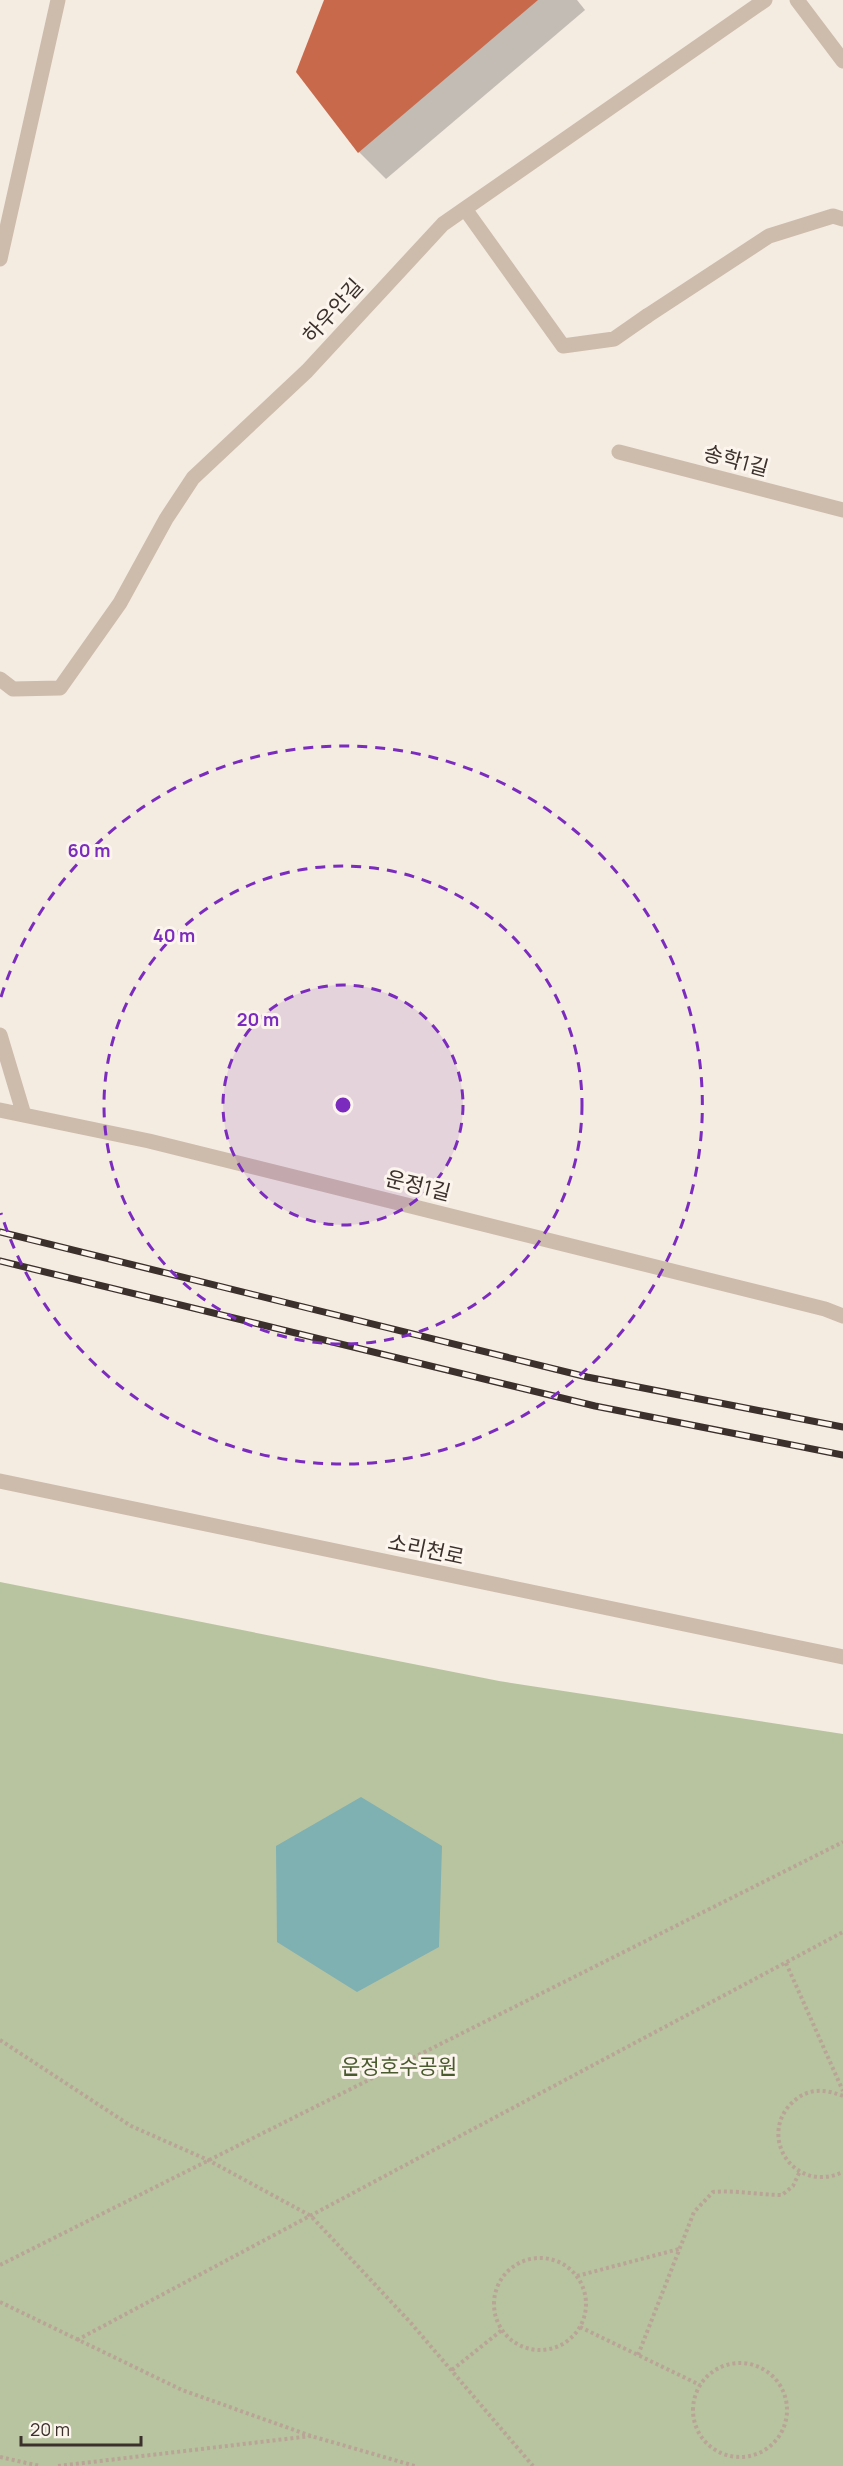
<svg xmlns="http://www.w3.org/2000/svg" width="843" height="2466" font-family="Manrope,'Noto Sans KR',sans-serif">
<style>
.green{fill:#b8c4a0}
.water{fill:#7fb0b2}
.shadow{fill:#0003}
.building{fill:#c8694b}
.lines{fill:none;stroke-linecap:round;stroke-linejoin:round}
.path{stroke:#b9a596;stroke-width:4;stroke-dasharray:3 3;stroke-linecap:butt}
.service{stroke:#cdbbac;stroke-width:15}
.minor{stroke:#cdbbac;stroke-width:15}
.rail-casing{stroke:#3b302b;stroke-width:7}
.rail{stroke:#fbf5ee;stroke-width:4.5;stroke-dasharray:14;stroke-linecap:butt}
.ring{fill:none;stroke:#7b2cbf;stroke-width:3;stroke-dasharray:10 8}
.labels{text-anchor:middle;stroke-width:6;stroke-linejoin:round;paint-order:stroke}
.street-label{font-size:21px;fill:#3b302b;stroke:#fbf5ee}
.park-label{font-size:21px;fill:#4a5a2e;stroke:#fbf5ee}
.centre{fill:#7b2cbf;stroke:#fbf5ee;stroke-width:3}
.ring-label{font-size:18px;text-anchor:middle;font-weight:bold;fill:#7b2cbf;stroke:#fbf5ee;stroke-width:6;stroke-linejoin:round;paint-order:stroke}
</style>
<rect width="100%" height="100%" fill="#f4ebe1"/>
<path class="green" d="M0,1582L499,1681L843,1734V2466H0Z"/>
<path class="water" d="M361,1797L442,1846L439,1947L357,1992L277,1942L276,1846Z"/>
<path class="shadow" d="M324,0H577L585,10L386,179L359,152Z"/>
<path class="building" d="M324,0H538L358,153L296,72Z"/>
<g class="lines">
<path class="path" d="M786,1963L843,2091
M0,2040L131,2126L208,2160L311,2216L410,2322L533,2466
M843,2096C828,2090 813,2088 799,2097C753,2129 791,2196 843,2172
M494 2304a46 46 0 1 1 92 0a46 46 0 1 1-92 0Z
M0,2265L843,1842
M577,2276L679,2249
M0,2302L182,2390L311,2436L415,2466
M580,2327L700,2385
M77,2340L843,1932
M638,2355L694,2212L713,2192C737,2190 758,2195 782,2195L793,2186L800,2171
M693 2410a47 47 0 1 1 94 0a47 47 0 1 1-94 0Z
M452,2370L502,2330
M0,2457L40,2466
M58,2466L311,2436"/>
<path class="service" d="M465,209L563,346L614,339L647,316"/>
<path class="minor" d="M797,0L843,61
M0,259L58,0
M647,316L769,236L833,216L843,219
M619,452L843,510
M0,679L13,689L60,688L120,603L166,519L193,478L307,371L443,224L765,0
M0,1035L24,1115
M0,1110L149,1141L825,1309L843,1316
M0,1481L843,1657"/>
<defs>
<path id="rail" d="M0,1232L587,1377L843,1427
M0,1261L595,1406L843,1455"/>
</defs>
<use href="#rail" class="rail-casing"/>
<use href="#rail" class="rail"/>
</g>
<circle cx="343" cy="1105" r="120" fill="#7b2cbf" fill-opacity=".12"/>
<g class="ring">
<circle cx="343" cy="1105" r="120"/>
<circle cx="343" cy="1105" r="239"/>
<path d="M1 997A359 359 0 1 1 1 1213"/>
</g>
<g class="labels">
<g class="street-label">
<text transform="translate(333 311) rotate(-48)" y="7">하우안길</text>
<text transform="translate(736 461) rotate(15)" y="7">송학1길</text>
<text transform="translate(418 1186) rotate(14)" y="7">운정1길</text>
<text transform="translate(426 1550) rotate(12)" y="7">소리천로</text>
</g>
<g class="park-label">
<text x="399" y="2074">운정호수공원</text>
</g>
</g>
<circle cx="343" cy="1105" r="9" class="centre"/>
<g class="ring-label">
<text x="89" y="857">60 m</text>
<text x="174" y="942">40 m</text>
<text x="258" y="1026">20 m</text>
</g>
<path d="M21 2436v9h120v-9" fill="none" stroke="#3b302b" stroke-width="3"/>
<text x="30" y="2436" font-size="18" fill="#3b302b" stroke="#fbf5ee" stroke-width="4.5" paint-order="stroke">20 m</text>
</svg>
